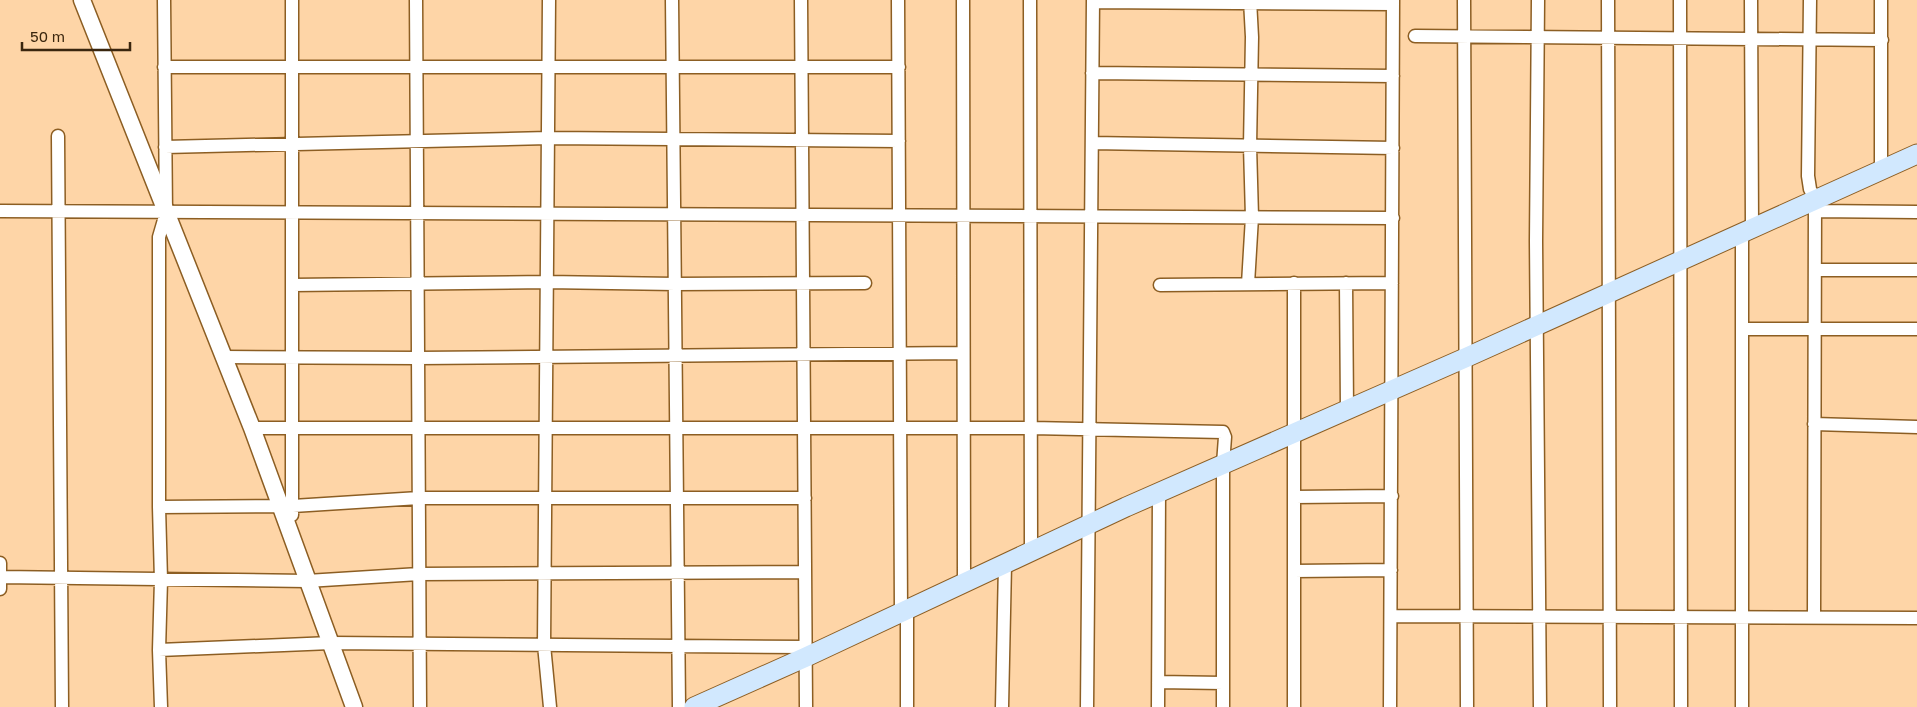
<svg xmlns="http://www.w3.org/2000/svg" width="1917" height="707" font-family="'Golos Text',sans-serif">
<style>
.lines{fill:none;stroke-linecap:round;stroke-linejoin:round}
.minor-casing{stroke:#8c5e23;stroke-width:15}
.tertiary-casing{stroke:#8c5e23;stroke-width:19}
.secondary-casing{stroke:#8c5e23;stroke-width:21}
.minor{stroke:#fff;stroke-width:12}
.tertiary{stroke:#fff;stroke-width:16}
.secondary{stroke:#d1e8fe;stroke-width:19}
</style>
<rect width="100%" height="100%" fill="#fed5a7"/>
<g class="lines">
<defs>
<path id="minor" d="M292,0V515
M416,0L420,707
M549,0L544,645L550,707
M672,0L679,707
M801,0L806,707
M898,0L901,612
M963,0L964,583
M1030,0L1031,551
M1464,0L1467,707
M1538,0L1536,241L1540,707
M1608,0L1610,707
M1680,0L1681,707
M1751,0L1752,228
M1810,0L1808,176L1810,189L1815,199L1814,617
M1093,2L1393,4
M1415,36L1882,40
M164,67H899
M1092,73L1393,76
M58,136L62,707
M1092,143L1393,148
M165,147L548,138L899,141
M1881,170V0
M0,211L1393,218
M1815,211L1917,212
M1742,232V707
M1815,270H1917
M1294,283V707
M1346,283L1347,410
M1248,284L1252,217L1250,146L1252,37L1250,0
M292,285L547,282L675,284L865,283
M1160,285L1392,283
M1742,329H1917
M224,357L418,358L963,353
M1814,424L1917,427
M252,428H1032L1223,432L1225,437L1223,464V707
M1294,497L1392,496
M159,507L293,506L419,498H805
M0,563V589
M1294,571L1391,570
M0,577L307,581L419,574L805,572
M1391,616L1917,618
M159,650L331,643L806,647
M1158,682L1223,683
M161,707L159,650L161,580L159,507V237L166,213L164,0
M907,707V610
M1002,707L1005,564
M1087,707L1093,0
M1158,707L1159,492
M1390,707L1393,0"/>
<path id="tertiary" d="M82,0L252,428L354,707"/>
<path id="secondary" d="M694,707L806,657L1126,507L1465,358L1917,154"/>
</defs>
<use href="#minor" class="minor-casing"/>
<use href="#tertiary" class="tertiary-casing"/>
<use href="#secondary" class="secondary-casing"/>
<use href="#minor" class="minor"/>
<use href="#tertiary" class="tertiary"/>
<use href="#secondary" class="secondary"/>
</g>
<path d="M22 42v8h108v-8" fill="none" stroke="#3a260e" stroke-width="2.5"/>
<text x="30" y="42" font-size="15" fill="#3a260e" stroke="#fed5a7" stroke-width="4" paint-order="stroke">50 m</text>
</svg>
